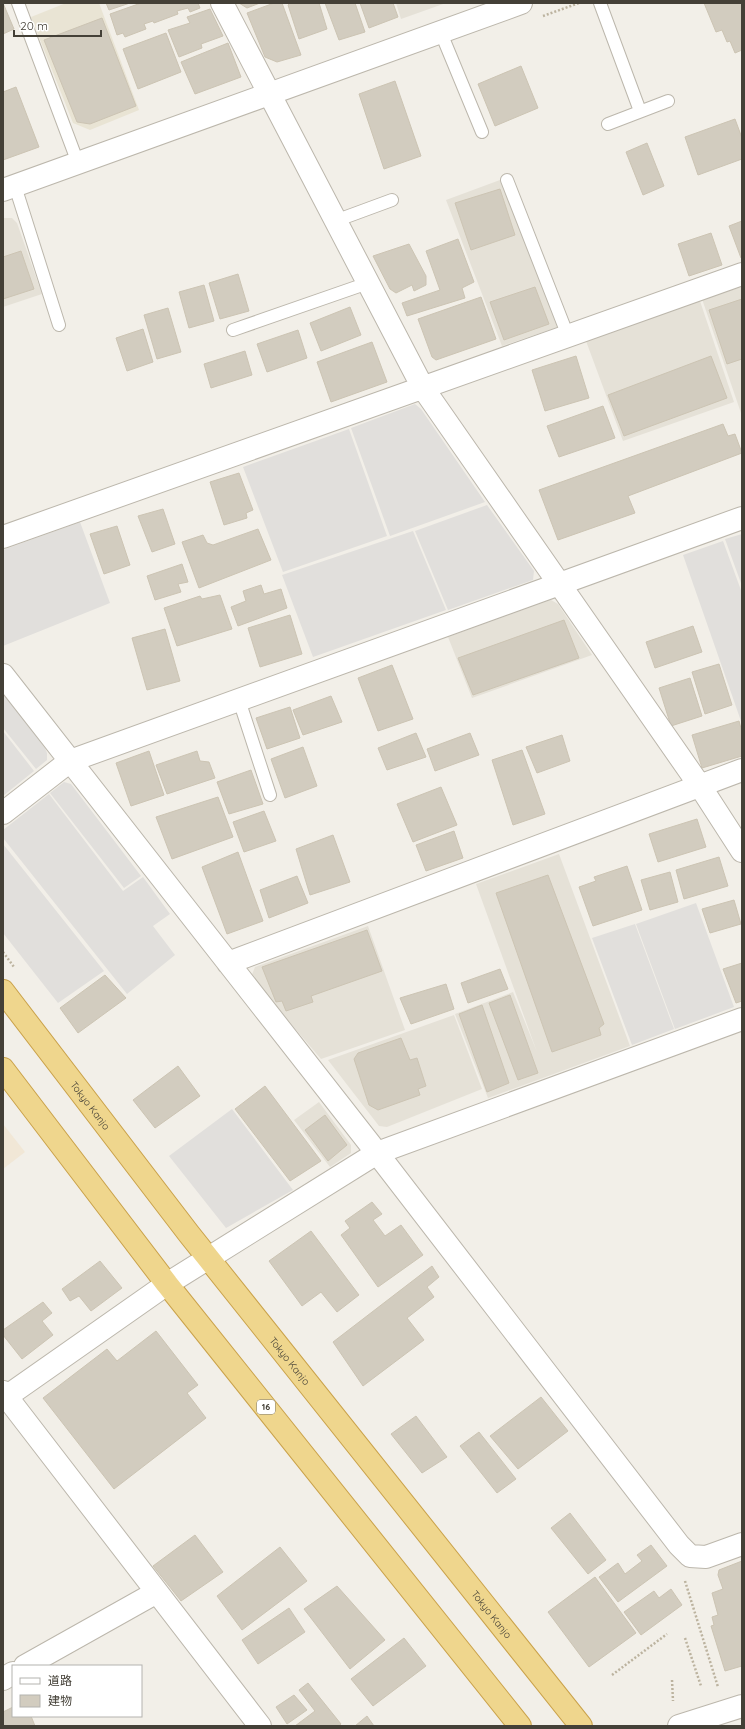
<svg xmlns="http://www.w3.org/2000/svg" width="745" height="1729" font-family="Quicksand,'Noto Sans JP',sans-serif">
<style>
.residential{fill:#e5e1d7}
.commercial{fill:#f1e7d6}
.education{fill:#e9e4d4}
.parking{fill:#e1dfdc}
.building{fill:#d2ccbf;stroke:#ccc4b3}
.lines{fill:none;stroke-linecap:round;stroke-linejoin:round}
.service-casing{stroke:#bcb7ac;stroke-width:14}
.minor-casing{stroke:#bcb7ac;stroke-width:24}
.tertiary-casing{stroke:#bcb7ac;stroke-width:24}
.trunk-casing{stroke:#caa24a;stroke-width:24}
.path{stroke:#bcb39f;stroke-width:2.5;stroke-dasharray:2 2;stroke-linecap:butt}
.service{stroke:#fff;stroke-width:12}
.minor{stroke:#fff;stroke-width:22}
.tertiary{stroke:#fff;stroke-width:22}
.trunk{stroke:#efd68d;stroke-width:22}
.labels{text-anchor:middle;stroke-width:3;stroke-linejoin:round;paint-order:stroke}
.shield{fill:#fff;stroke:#7c7973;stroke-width:1}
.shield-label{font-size:9px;font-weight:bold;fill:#444037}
.street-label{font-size:10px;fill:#444037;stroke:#fff}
</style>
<rect width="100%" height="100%" fill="#f2efe8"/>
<path class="residential" d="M396,3H446L401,19Z
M500,180L558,327L502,346L446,200Z
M3,218H12L17,223L42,294L3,307Z
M742,287V416L702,299Z
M700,301L734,402L623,441L586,341Z
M551,600L558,604L592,655L472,698L448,637Z
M559,854L630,1046L488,1098L455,1014L513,992L537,1052L476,884Z
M368,926L405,1030L321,1059L251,977L255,967Z
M454,1015L482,1089L387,1127L379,1126L328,1060Z
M319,1102L351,1145V1153L330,1167L294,1120Z"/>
<path class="commercial" d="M3,1124L25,1152L3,1169Z"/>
<path class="education" d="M66,3H99L139,110L90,130L73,123L31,17Z"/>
<path class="parking" d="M415,404L421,409L485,502L390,536L351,428Z
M349,429L387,536L283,572L243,467Z
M487,505L534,571L533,580L448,610L415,531Z
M80,522L110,603L3,646V550Z
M413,531L446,610L313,657L282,575Z
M742,534V586L725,539Z
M723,541L742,593V724L683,555Z
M3,693L45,748L47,753V760L36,769L3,728Z
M3,731L34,771L3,796Z
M64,782L71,784L141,876L124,888L50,793Z
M49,794L123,891L143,877L170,914L153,926L175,955L127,994L3,838V830Z
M3,844L104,971L58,1003L3,933Z
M696,903L734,1007L675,1029L636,924Z
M635,924L674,1029L632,1045L592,938Z
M232,1109L293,1190L226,1228L169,1156Z"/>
<path class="building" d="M3,3L14,29L3,34Z
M106,3H130L109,10Z
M141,3H198L200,8L190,12L188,8L177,11L178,14L154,23L153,21L144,24L146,29L125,37L123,33L117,35L110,14Z
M239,3H260L247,8Z
M274,3H282L301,55L277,62L265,57L247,13Z
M290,3H319L327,29L299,39L288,5Z
M325,3H355L365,32L339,40Z
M360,3H393L398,17L369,28Z
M704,3H742V50L735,53L730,41L727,42L722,30L716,32Z
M210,9L223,36L201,44L202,48L179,57L168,30L190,23L187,17Z
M102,18L136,106L90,124L77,122L44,40Z
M166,33L181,72L138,89L123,49Z
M228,43L241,77L195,94L181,62Z
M521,66L538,108L495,126L478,84Z
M395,81L421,156L384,169L359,94Z
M16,87L39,147L3,160V92Z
M735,119L742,138V159L698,175L685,137Z
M647,143L664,186L643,195L626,152Z
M500,189L515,235L471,250L455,203Z
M742,221V257L741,258L729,226Z
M711,233L722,265L689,276L678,244Z
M458,239L474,282L462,288L465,298L407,316L402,303L440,290L426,251Z
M409,244L426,276V285L414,291L412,285L396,293L390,289L373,256Z
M21,251L34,289L3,299V257Z
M238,274L249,311L220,319L209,283Z
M204,285L214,321L189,328L179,292Z
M535,287L549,324L504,340L490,302Z
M481,297L496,339L436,360L432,357L418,319Z
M742,299V359L727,364L709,310Z
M350,307L361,335L321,351L310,323Z
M168,308L181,352L157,359L144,315Z
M143,329L153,362L127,371L116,338Z
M298,330L307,358L267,372L257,344Z
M372,342L387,382L331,402L317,362Z
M245,351L252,375L211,388L204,364Z
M576,356L589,398L545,411L532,370Z
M711,356L727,398L624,436L608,395Z
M603,406L615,438L559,457L547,426Z
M723,424L728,436L735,434L742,453L628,496L635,513L558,540L539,490Z
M239,473L253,510L246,513L247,518L224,525L210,482Z
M163,509L175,544L152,552L138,516Z
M117,526L130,565L104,574L90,534Z
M258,529L271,560L199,588L182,542L203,535L207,543L213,545Z
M182,564L188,582L178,584L181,592L155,600L147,576Z
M261,585L264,594L281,589L287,608L238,626L231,607L246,601L243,591Z
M220,595L232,629L177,646L164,608L200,596L202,599Z
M290,615L302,654L260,667L248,628Z
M564,620L579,658L473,695L458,658Z
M693,626L702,652L655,668L646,642Z
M165,629L180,681L147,690L132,638Z
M719,664L732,705L705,714L692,672Z
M392,665L413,719L378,731L358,678Z
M690,678L702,716L671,726L659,688Z
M331,696L342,722L303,735L293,710Z
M290,707L300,738L267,749L256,718Z
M739,721L742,732V756L702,768L692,735Z
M416,733L426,757L387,770L378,748Z
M470,733L479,755L435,771L427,749Z
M562,735L570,761L537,773L526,747Z
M303,747L317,786L285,798L271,759Z
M522,750L545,814L513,825L492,760Z
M149,751L164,795L131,806L116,763Z
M197,751L200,761L209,762L215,778L167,794L156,765Z
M251,770L263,804L229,814L217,782Z
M441,787L457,825L413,842L397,804Z
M218,797L233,837L172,859L156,817Z
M264,811L276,841L244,852L233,822Z
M697,819L706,847L658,862L649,834Z
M454,831L463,858L426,871L416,845Z
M333,835L350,882L310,895L296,849Z
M238,852L263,921L227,934L202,867Z
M719,857L728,886L684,899L676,870Z
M627,866L642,910L593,926L579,887L596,881L594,877Z
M670,872L678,902L650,910L641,880Z
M548,875L604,1024L599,1028L601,1035L552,1052L496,893Z
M297,876L308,903L269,918L260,890Z
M734,900L741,924L710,933L702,909Z
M367,930L382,971L311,996L313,1002L286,1011L282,1001L276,1002L262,967Z
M742,963V1001L736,1003L723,969Z
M500,969L508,989L468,1003L461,983Z
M105,975L126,998L78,1033L60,1008Z
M446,984L454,1009L411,1024L400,998Z
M510,995L538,1073L518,1080L489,1003Z
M482,1005L509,1083L487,1092L459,1014Z
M401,1038L410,1060L417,1058L426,1086L418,1089L420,1095L378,1110L369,1105L354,1059L358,1053Z
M178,1066L200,1096L155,1128L133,1100Z
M265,1086L321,1161L290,1181L235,1109Z
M325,1115L347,1145L328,1161L305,1130Z
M372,1202L382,1214L373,1220L385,1236L401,1225L423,1255L378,1287L341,1235L350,1228L345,1221Z
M311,1231L359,1295L337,1312L321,1292L302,1306L269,1261Z
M100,1261L122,1288L91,1311L79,1296L70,1301L62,1289Z
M432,1266L439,1277L427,1287L434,1297L407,1318L424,1340L363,1386L333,1342Z
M43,1302L52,1313L42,1321L53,1335L22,1359L3,1335V1330Z
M156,1331L198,1385L187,1393L206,1418L114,1489L43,1398L107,1349L117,1361Z
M541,1397L568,1431L518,1469L490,1436Z
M416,1416L447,1457L422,1473L391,1434Z
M479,1432L516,1479L497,1493L460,1446Z
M570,1513L606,1560L588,1574L551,1528Z
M195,1535L223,1572L181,1601L153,1566Z
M651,1545L667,1566L618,1602L599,1577L618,1563L625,1574L642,1561L637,1555Z
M280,1547L307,1581L242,1630L217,1596Z
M742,1561V1666L725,1671L711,1626L714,1625L712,1617L718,1615L712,1593L723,1589L718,1575L719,1570Z
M595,1577L636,1633L589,1667L548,1612Z
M337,1586L385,1640L350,1669L304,1609Z
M671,1589L682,1605L641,1635L624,1612L654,1591L659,1598Z
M289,1608L305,1632L258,1664L242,1640Z
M404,1638L426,1666L373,1706L351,1679Z
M308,1683L341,1724L339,1726H295L315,1711L299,1690Z
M294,1695L307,1710L287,1724L276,1707Z
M13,1707V1716H31L35,1726H3V1712Z
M367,1716L374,1726H355Z"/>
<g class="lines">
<defs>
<path id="service" d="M18,3L78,163
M600,3L640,111
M441,33L482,132
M608,124L668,101
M507,180L568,336
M15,186L59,325
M335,221L392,200
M233,330L368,283
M239,700L270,795"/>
<path id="minor" d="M222,3L423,388L700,786L742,851
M3,537L742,274
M3,675L377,1153L679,1545L690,1556L706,1557L742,1544
M3,813L70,761L742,518
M228,963L742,770
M3,1392L260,1726
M3,1399L167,1284L377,1153L742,1019
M25,1666L157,1592
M3,1679L13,1673"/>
<path id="tertiary" d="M3,190L521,3
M679,1726L742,1706"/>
<g id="trunk">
<path id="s1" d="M3,991L189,1234L581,1726"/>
<path d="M3,1069L167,1284L520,1726"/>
</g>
</defs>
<use href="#service" class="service-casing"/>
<use href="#minor" class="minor-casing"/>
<use href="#tertiary" class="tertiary-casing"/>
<use href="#trunk" class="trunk-casing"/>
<path class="path" d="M543,16L579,3
M3,952L14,967
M685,1581L718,1687
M685,1638L701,1686
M612,1675L667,1634
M672,1680L673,1701"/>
<use href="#service" class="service"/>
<use href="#minor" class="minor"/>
<use href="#tertiary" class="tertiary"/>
<use href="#trunk" class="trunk"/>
</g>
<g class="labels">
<rect class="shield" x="257" y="1400" width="18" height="14" rx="3"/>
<g class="shield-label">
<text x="266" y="1410">16</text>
</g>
<g class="street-label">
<text dy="4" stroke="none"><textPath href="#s1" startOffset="144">Tokyo Kanjo</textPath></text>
<text dy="4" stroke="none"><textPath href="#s1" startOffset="468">Tokyo Kanjo</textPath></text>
<text dy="4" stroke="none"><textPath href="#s1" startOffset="792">Tokyo Kanjo</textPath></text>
</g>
</g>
<rect width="745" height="1729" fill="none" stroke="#444037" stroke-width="8"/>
<rect x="12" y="1665" width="130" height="52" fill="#ffffff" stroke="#b4b3af"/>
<rect x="20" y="1678" width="20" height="6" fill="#ffffff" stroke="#b4b3af"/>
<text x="48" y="1685" font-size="12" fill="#444037">道路</text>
<rect x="20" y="1695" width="20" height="12" fill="#d2ccbf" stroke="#b4b3af"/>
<text x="48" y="1705" font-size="12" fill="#444037">建物</text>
<path d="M14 30v6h87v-6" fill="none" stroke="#444037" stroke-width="2"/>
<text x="20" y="30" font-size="12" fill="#444037" stroke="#ffffff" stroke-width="3" paint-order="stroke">20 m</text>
</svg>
